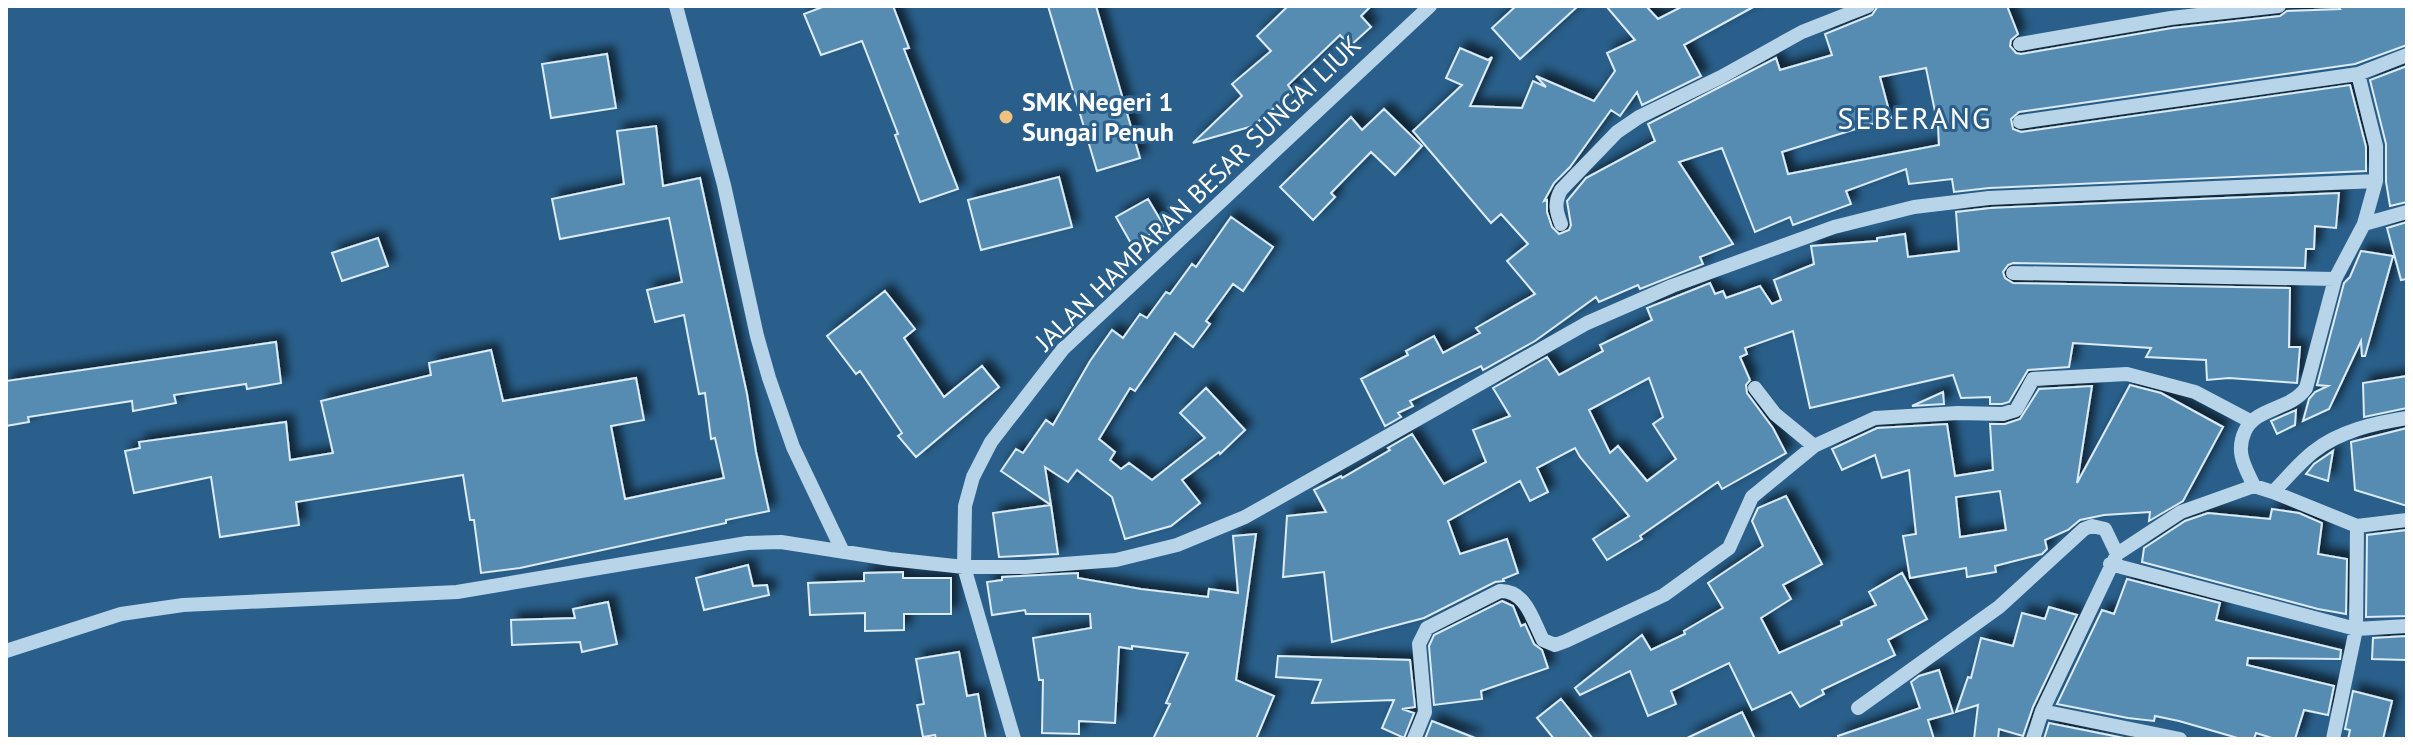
<svg xmlns="http://www.w3.org/2000/svg" width="2413" height="745" font-family="'PT Sans',sans-serif">
<style>
.building{fill:#568bb2;stroke:#dbebf7;stroke-width:2;fill-rule:evenodd;filter:url(#shadow)}
.lines{fill:none;stroke-linecap:round;stroke-linejoin:round}
.minor{stroke:#b7d4e9;stroke-width:14}
.poi-dot{fill:#f0c17f;stroke:#295f8a;stroke-width:3}
.labels{text-anchor:middle;stroke-width:6;stroke-linejoin:round;paint-order:stroke}
.poi-label{font-size:26px;font-weight:bold;fill:#fff;stroke:#295f8a;text-anchor:start}
.street-label{font-size:26px;fill:#fff;stroke:#295f8a}
.quarter-label{font-size:30px;letter-spacing:2px;fill:#fff;stroke:#295f8a}
</style>
<defs>
<filter id="shadow"><feDropShadow dx="7" dy="-7" stdDeviation="4" flood-color="#0009"/></filter>
</defs>
<rect width="100%" height="100%" fill="#295f8a"/>
<path class="building" d="M825,6H893L909,48L904,49L958,189L920,202L895,135L898,134L862,41L821,55L804,14Z
M1048,6H1096L1140,158L1097,171Z
M1288,6H1371L1361,16L1371,27L1350,46L1340,35L1288,85L1293,92L1253,126L1193,143L1242,96L1232,84L1271,51L1257,36Z
M1516,6H1578L1520,59L1492,28Z
M1606,6H1646L1658,19L1683,6H1755L1684,45L1701,76L1642,105L1637,92L1620,116L1611,110L1570,167L1554,183L1544,201L1547,200V212L1552,227L1559,234L1569,230L1571,225L1567,201L1586,178L1655,141L1648,124L1776,58L1780,70L1832,55L1825,34L1872,15L1878,6H2007L2018,34L2011,40L2010,46L2016,53L2021,54L2172,28L2280,16L2287,11L2340,9L2338,6H2407V45L2355,64L2019,112L2011,119L2013,129L2021,132L2350,85L2366,147V171L1989,188L1954,192L1952,179L1909,184L1906,169L1846,191L1851,204L1793,225L1790,217L1755,232L1722,148L1679,162L1733,244L1700,257L1703,264L1640,289L1638,285L1599,302L1596,297L1535,341L1483,370L1481,366L1410,401L1413,406L1398,413L1401,417L1385,426L1361,379L1408,355L1406,351L1434,336L1443,353L1480,333L1476,328L1535,294L1507,261L1528,244L1501,214L1491,223L1413,131L1462,85L1446,78L1460,48L1488,60L1492,57L1470,106L1522,108L1533,81L1546,87L1536,76L1594,101L1615,71L1607,53L1635,40ZM1926,68L1938,126L1939,145L1788,174L1782,152L1891,118L1880,77Z
M607,54L616,108L551,118L542,64Z
M2407,66V202L2390,206L2386,182V144L2370,80Z
M1384,109L1422,146L1395,175L1371,152L1331,193L1335,197L1313,220L1280,187L1351,117L1362,130Z
M656,126L663,186L700,178L747,394L756,452L769,511L726,520V523L520,568L481,573L474,520H470L463,475L296,502L299,525L220,537L211,477L134,493L125,451L140,448L139,442L286,422L290,460L333,453L321,401L431,375L429,363L491,350L503,401L636,378L644,420L611,426L625,499L724,478L715,438L711,439L705,393L699,394L684,315L655,322L647,290L682,282L669,218L560,239L552,199L624,184L617,131Z
M1059,177L1072,227L981,250L968,200Z
M2339,193L2336,228L2315,226L2314,249H2306L2305,268L2013,263L2008,265L2003,272L2005,278L2013,283L2290,288L2289,347H2300L2297,383L2229,378L2207,380L2206,360L2146,357L2151,348L2073,343L2069,367L2028,370L2009,402L2002,404H1990V397L1961,398L1953,375L1810,408L1793,331L1745,348L1747,354L1740,357L1750,380L1746,385L1747,393L1773,428L1786,453L1722,489L1718,482L1640,536L1642,539L1607,560L1593,539L1629,516L1580,457L1575,448L1537,468L1548,492L1530,501L1520,481L1448,521L1460,554L1507,539L1518,573L1503,579L1504,581L1495,582L1424,618L1332,642L1324,572L1283,577L1287,516L1326,512L1314,490L1341,476L1342,478L1390,450L1388,448L1412,434L1444,484L1486,462L1473,430L1510,416L1493,388L1547,357L1559,375L1603,351L1600,345L1652,320L1647,308L1710,283L1715,294L1723,291L1726,298L1760,286L1772,304L1781,300L1774,280L1814,264L1811,246L1877,241V238L1905,234L1908,257L1959,251L1956,212L1990,208ZM1649,378L1663,417L1653,424L1676,459L1647,481L1618,446L1610,453L1589,410Z
M1148,199L1164,226L1132,245L1116,217Z
M1231,217L1273,247L1243,291L1233,284L1206,321L1210,324L1193,347L1175,333L1135,391L1130,388L1099,439L1115,452L1110,460L1121,469L1129,463L1152,480L1205,438L1180,413L1206,388L1245,430L1220,454L1219,452L1182,480L1200,503L1171,526L1125,539L1112,497L1077,470L1068,482L1045,467L1051,505L1001,471L1016,449L1023,453L1046,420L1053,425L1090,361L1112,330L1123,338L1140,314L1147,318L1166,292L1170,294L1192,264L1196,267Z
M2407,222V279L2401,280L2387,228Z
M378,238L388,266L342,281L332,253Z
M2361,251L2393,256L2365,356H2362L2361,341L2329,409L2303,421L2309,399L2315,392L2328,386L2317,385L2344,283L2350,277Z
M885,291L915,329L904,338L944,397L982,366L999,387L916,457L898,436L902,433L860,371L856,374L827,336Z
M276,342L281,383L247,389L246,384L174,395L176,403L133,411L132,401L28,417L29,422L6,426V381Z
M2407,376V408L2364,417L2363,383Z
M2130,385L2161,393L2223,427L2183,501L2149,521L2150,512L2104,515L2080,520L2068,530L2045,540L2047,549L2042,554L1995,566L1996,572L1967,577L1966,568L1910,578L1903,536L1916,534L1909,470L1882,478L1875,455L1842,470L1832,449L1877,428L1947,424L1955,476L1993,470L1990,424H2005L2020,419L2039,389L2092,386L2077,483ZM2000,491L2006,530L1960,537L1956,497Z
M1943,392L1944,404L1912,406Z
M2296,410L2295,425L2277,434L2271,421Z
M2407,428V506L2355,490L2351,442Z
M2333,451L2328,481L2306,474L2314,464Z
M1786,496L1822,564L1783,585L1791,599L1761,618L1779,653L1842,625L1841,621L1876,605L1869,592L1902,573L1927,619L1888,640L1895,655L1822,690L1824,694L1800,707L1791,692L1752,710L1729,663L1671,691L1676,704L1648,716L1630,671L1580,695L1575,688L1642,635L1651,650L1685,634L1684,631L1723,608L1708,583L1763,546L1752,521L1758,508Z
M1051,505L1058,554L999,557L993,513Z
M2272,509L2299,513L2322,523L2318,554L2347,559L2346,614L2318,609L2142,562L2144,548L2185,521L2208,513L2270,519Z
M2407,530V616L2366,617L2367,535Z
M1256,534L1236,680L1274,696L1256,739H1153L1170,704L1166,703L1188,653L1132,646V649L1119,647L1115,723L1079,721V734L1042,733L1043,680H1039L1033,638L1091,628L1090,614H1026L1025,610L992,615L987,582L1002,580V577L1078,573V578L1141,589L1208,597L1209,589L1238,593L1233,536Z
M748,565L753,586L767,585L769,595L704,610L696,578Z
M903,572V578H951V614H904V630L865,631V613L810,615L808,583L864,581V573Z
M2127,579L2220,603L2216,620L2341,650L2340,659L2248,658L2247,665L2334,686L2328,715L2304,710L2295,739H2275L2256,733L2254,739H2241L2179,721L2155,716L2154,721L2128,718L2057,704L2102,610L2114,614Z
M1502,601L1513,606L1521,626L1525,624L1534,644L1542,650L1548,668L1481,691L1482,699L1434,705L1429,646L1434,635Z
M608,602L617,644L582,652L580,642L512,645L511,620L575,618L573,609Z
M2049,607L2077,615L2033,707L2023,736L1999,729L1998,739H1974L1978,705L1956,712L1968,677L1971,678L1981,638L2013,646L2022,613L2045,619Z
M2406,636V660L2372,659L2373,638Z
M959,652L967,696L978,694L986,739H936L935,735L923,737L917,705L924,704L916,659Z
M1278,656L1410,660L1415,707L1402,709L1414,713L1404,738L1382,728L1394,700L1312,703L1321,680L1276,677Z
M1939,670L1953,713L1928,720L1934,739H1839L1838,736L1920,708L1911,682L1919,676Z
M2353,691L2392,701L2383,739H2348L2350,730L2345,729Z
M1561,699L1593,739H1554L1537,718Z
M1742,712L1755,739H1685Z
M1432,721L1475,738V739H1425Z
M2049,723L2124,738L2044,739Z"/>
<g class="lines">
<path class="minor" d="M676,6L724,185L757,336L769,378L793,447L843,552
M2020,44L2171,18L2279,6
M2020,122L2358,74L2407,55
M1561,224C1556,211 1554,203 1561,190L1617,132L1639,117L1721,77L1802,32L1868,6
M2364,224L2407,212
M2013,273L2335,279
M1755,388L1775,414L1814,446
M2407,418C2375,423 2339,431 2313,452C2299,463 2286,479 2273,492L2357,526L2407,520
M2273,492L2254,486C2245,467 2235,452 2245,431C2256,407 2291,410 2306,388L2335,279L2364,224L2376,181V146L2358,74
M2110,564L2356,629L2407,626
M6,651L121,614L183,605L457,592L747,543L781,542L890,559L964,567H1025L1116,560L1177,545L1245,517L1587,323L1672,286L1834,227L1914,207L1989,198L2376,181
M1858,708L1999,607L2084,529L2092,526L2105,529L2117,554
M2042,711L2117,554L2181,512L2254,486
M1014,739L964,567L965,506L973,477L991,442L1063,349L1430,6
M1414,739L1425,712L1419,644L1427,628L1500,591C1526,590 1533,621 1543,640L1555,645L1566,641L1664,595L1729,548L1752,497L1814,446L1875,418L1958,413L2003,414L2016,410L2033,379L2127,374L2195,392L2250,421
M2033,739L2042,711L2180,739
M2333,739L2356,629L2357,526"/>
</g>
<circle class="poi-dot" cx="1006" cy="117" r="8"/>
<g class="labels">
<g class="poi-label">
<text x="1022" y="111">SMK Negeri 1<tspan x="1022" dy="30">Sungai Penuh</tspan></text>
</g>
<g class="street-label">
<text transform="translate(1198 193) rotate(-44)" y="9">JALAN HAMPARAN BESAR SUNGAI LIUK</text>
</g>
<g class="quarter-label">
<text x="1915" y="129">SEBERANG</text>
</g>
</g>
<rect width="2413" height="745" fill="none" stroke="#ffffff" stroke-width="16"/>
</svg>
